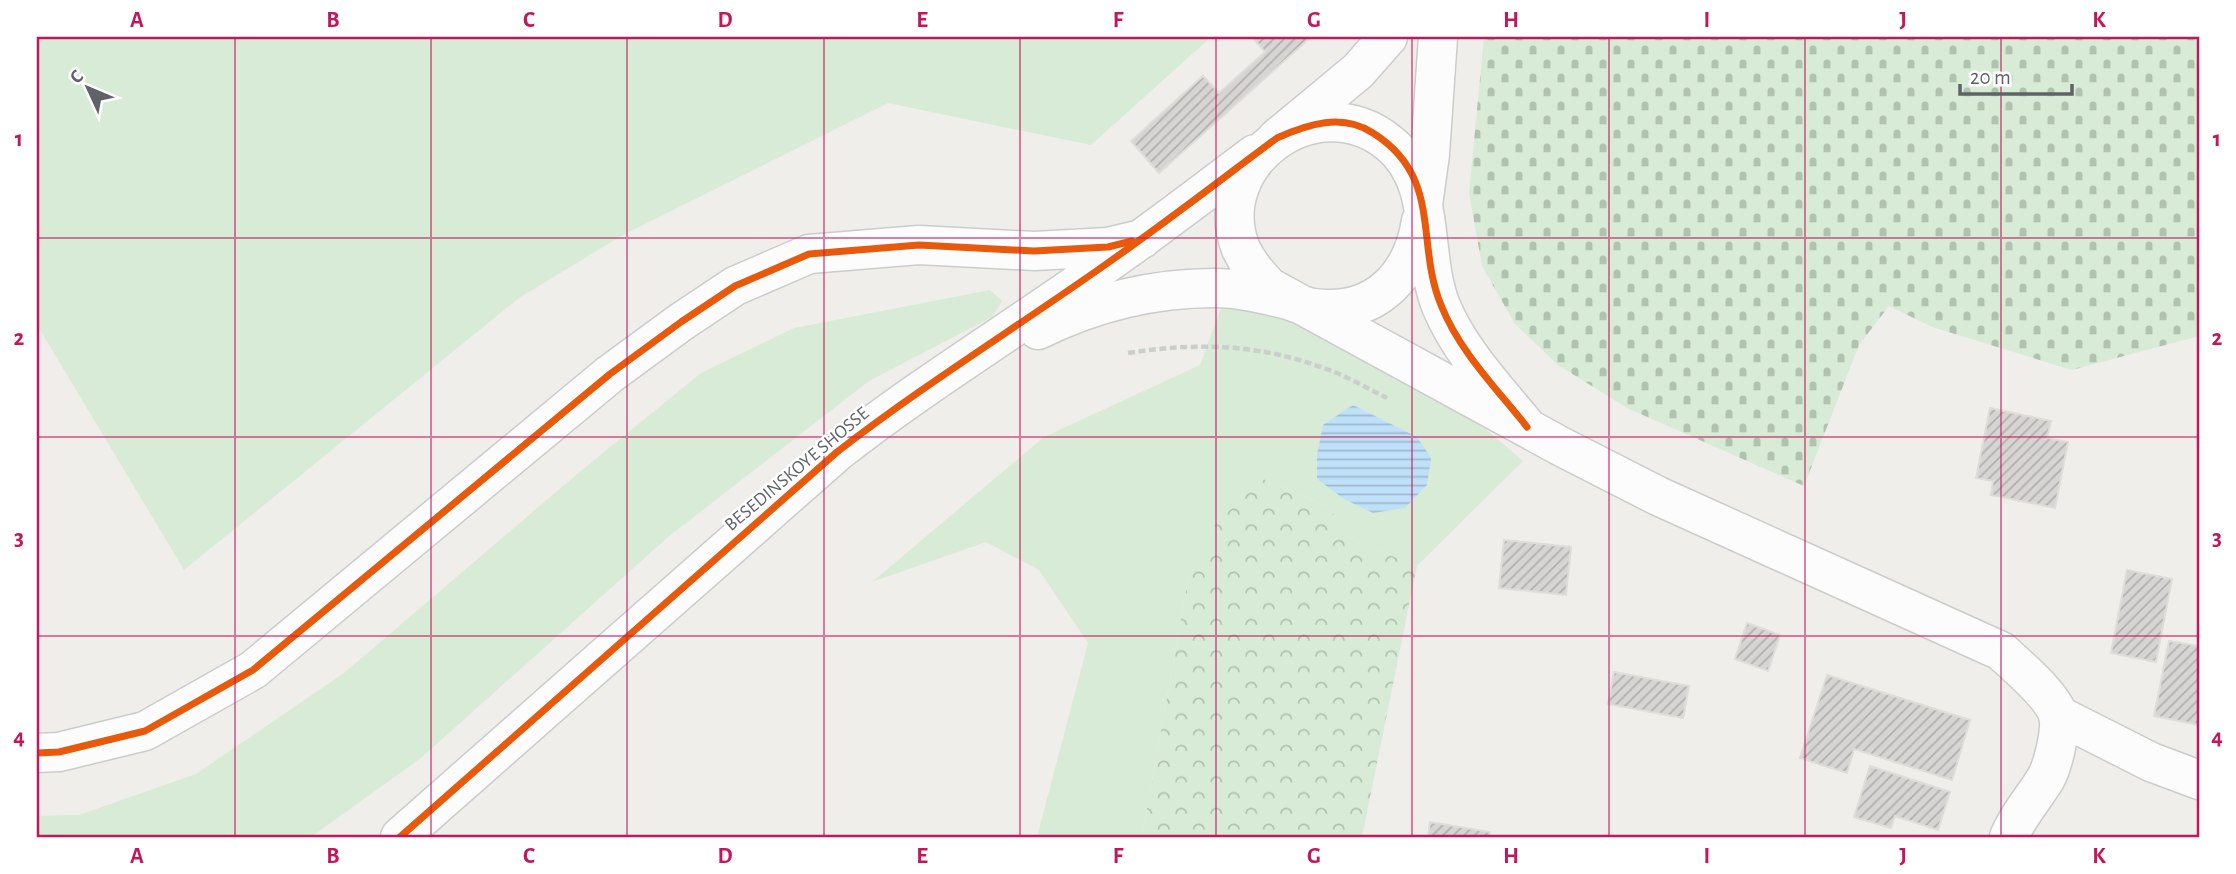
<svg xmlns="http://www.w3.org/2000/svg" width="2236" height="874" font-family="'Alegreya Sans',sans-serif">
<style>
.green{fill:#d8ebd6;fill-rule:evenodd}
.forest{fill:url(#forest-crowns)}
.cemetery{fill:url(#cemetery-stones)}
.water{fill:url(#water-rules)}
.building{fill:url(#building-hatch);stroke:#deddd9;stroke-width:2}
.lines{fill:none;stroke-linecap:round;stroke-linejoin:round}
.minor-casing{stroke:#cbcccc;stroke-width:41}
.tertiary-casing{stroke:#cbcccc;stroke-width:41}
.path{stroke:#cacfcc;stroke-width:4.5;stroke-dasharray:7 3.5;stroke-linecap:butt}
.minor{stroke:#fdfcfc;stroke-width:38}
.tertiary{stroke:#fdfcfc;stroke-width:38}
.cycleway-casing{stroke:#fff;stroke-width:11}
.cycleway{stroke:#e8590c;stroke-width:7}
.grid{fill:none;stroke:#c2185b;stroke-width:2;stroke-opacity:0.55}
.labels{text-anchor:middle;stroke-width:5;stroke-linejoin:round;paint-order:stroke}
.street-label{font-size:19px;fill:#5f6368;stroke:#fff}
.neatline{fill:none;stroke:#c2185b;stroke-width:2.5}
.grid-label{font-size:23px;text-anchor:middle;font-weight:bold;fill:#c2185b}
</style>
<defs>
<pattern id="forest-crowns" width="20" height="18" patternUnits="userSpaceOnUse" patternTransform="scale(1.75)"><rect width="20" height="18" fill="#d8ebd6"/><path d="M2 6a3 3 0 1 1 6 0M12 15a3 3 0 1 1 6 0" fill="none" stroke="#b2c2b1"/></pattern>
<pattern id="cemetery-stones" width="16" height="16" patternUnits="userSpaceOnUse" patternTransform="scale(1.75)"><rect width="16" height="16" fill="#d8ebd6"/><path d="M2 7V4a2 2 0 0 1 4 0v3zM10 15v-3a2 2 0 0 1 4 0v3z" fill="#b2c2b1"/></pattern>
<pattern id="water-rules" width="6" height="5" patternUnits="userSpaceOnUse" patternTransform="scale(1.75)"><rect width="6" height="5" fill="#bfe0f9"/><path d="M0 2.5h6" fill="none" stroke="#9eb9cd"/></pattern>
<pattern id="building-hatch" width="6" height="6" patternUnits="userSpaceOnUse" patternTransform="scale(1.75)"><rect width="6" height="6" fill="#d6d5d3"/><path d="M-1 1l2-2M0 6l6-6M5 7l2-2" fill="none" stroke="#b1b0af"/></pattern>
</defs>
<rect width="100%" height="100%" fill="#efeeea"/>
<path class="green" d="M37,37H1211L1091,145L888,103L623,235L519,298L184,570L37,325Z
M990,290L1002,301L992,317L869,381L668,537L421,758L311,837H37V816L79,815L196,774L344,673L576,475L701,373L794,328Z
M1222,305L1302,323L1440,390L1523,461L1417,566L1360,543L1325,505L1263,479L1216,523L1188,580L1142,837H1037L1088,643L1039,570L986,542L872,582L1044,437L1200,365ZM1353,405L1416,437L1430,458L1427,485L1405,508Z"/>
<path class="forest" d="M1263,479L1325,505L1360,543L1417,566L1362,837H1142L1188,580L1216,523Z"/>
<path class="cemetery" d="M1484,37H2199V336L2072,370L1932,327L1889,306L1859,345L1804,486L1627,408L1558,365L1515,324L1482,266L1469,193Z"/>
<path class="water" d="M1353,405L1417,437L1431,458L1427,485L1405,508L1373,513L1344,499L1317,479V455L1323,425Z"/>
<path class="building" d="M1252,37H1311L1159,173L1131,141L1203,76L1219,93L1265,52Z
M1990,408L2051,421L2047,438L2068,442L2055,508L1991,495L1993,481L1976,478Z
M1504,540L1571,547L1566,595L1499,588Z
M2127,570L2172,579L2156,662L2111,653Z
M1747,623L1780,635L1768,671L1735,659Z
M2169,641L2199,646V725L2154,716Z
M1614,672L1689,686L1683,718L1608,704Z
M1827,675L1970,720L1952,780L1854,749L1847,773L1800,758Z
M1870,766L1950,792L1938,830L1895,816L1891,828L1854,817Z
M1430,822L1490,832L1489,837H1428Z"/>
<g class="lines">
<defs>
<path id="minor" d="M1277,138L1358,71L1388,37
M1423,205L1430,154L1438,37
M2058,715L2151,762L2199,780"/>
<path id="tertiary" d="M1038,330C1093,303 1154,288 1214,288C1239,288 1264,294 1288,300C1297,303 1305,307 1314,308C1374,316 1412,278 1421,221
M1527,427C1497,390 1460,352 1441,306C1420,254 1438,182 1389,143C1315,83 1207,164 1241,249C1248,264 1258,275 1269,287L1562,447L1658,496L2001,651C2016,665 2053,696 2058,715C2062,729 2053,765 2046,778C2034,798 2018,815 2009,837
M37,753L59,752L145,731L253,670L610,374L681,322L735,286L809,254L919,245L1034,251L1108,247L1142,239
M400,837L837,452C921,386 1013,330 1100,268C1153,232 1204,192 1255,154"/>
</defs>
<use href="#minor" class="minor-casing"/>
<use href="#tertiary" class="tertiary-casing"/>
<path class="path" d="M1128,353C1199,342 1261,344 1329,370C1349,377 1368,389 1387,398"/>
<use href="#minor" class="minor"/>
<use href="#tertiary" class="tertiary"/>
<defs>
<path id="cycleway" d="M37,753L59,752L145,731L253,670L610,374L681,322L735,286L809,254L919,245L1034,251L1108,247L1132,241
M400,837L837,452C922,386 1014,329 1102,267C1161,226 1219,181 1277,138C1308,124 1342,113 1373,133C1443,177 1415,242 1441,305C1459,351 1497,389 1527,427"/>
</defs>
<use href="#cycleway" class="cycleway-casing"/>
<use href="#cycleway" class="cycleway"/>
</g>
<path class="grid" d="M235,37V837M431,37V837M627,37V837M824,37V837M1020,37V837M1216,37V837M1412,37V837M1609,37V837M1805,37V837M2001,37V837M37,238H2199M37,437H2199M37,636H2199"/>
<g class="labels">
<g class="street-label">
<text transform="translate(796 468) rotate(-40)" y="7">BESEDINSKOYE SHOSSE</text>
</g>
</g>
<rect width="2236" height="874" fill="none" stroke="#ffffff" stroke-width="77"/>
<g transform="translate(88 88) rotate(314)" stroke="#ffffff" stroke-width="5" paint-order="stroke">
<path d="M0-5L12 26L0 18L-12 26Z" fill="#5f6368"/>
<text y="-10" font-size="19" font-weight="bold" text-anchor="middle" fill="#5f6368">С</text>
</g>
<path d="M1960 84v10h112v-10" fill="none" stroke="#5f6368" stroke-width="3.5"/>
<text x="1970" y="84" font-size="21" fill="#5f6368" stroke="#ffffff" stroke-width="5" paint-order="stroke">20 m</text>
<rect x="38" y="38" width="2160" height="798" class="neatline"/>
<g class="grid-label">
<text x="137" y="27">A</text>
<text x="333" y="27">B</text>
<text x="529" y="27">C</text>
<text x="725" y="27">D</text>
<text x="922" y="27">E</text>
<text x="1118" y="27">F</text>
<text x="1314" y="27">G</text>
<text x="1511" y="27">H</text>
<text x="1707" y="27">I</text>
<text x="1903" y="27">J</text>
<text x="2099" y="27">K</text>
<text x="19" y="146">1</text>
<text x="2217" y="146">1</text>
<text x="19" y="345">2</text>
<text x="2217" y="345">2</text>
<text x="19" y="545">3</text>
<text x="2217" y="545">3</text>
<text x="19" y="744">4</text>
<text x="2217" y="744">4</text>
<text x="137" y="863">A</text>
<text x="333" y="863">B</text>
<text x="529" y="863">C</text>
<text x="725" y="863">D</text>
<text x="922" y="863">E</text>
<text x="1118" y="863">F</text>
<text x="1314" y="863">G</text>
<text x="1511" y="863">H</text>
<text x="1707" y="863">I</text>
<text x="1903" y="863">J</text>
<text x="2099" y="863">K</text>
</g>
</svg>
